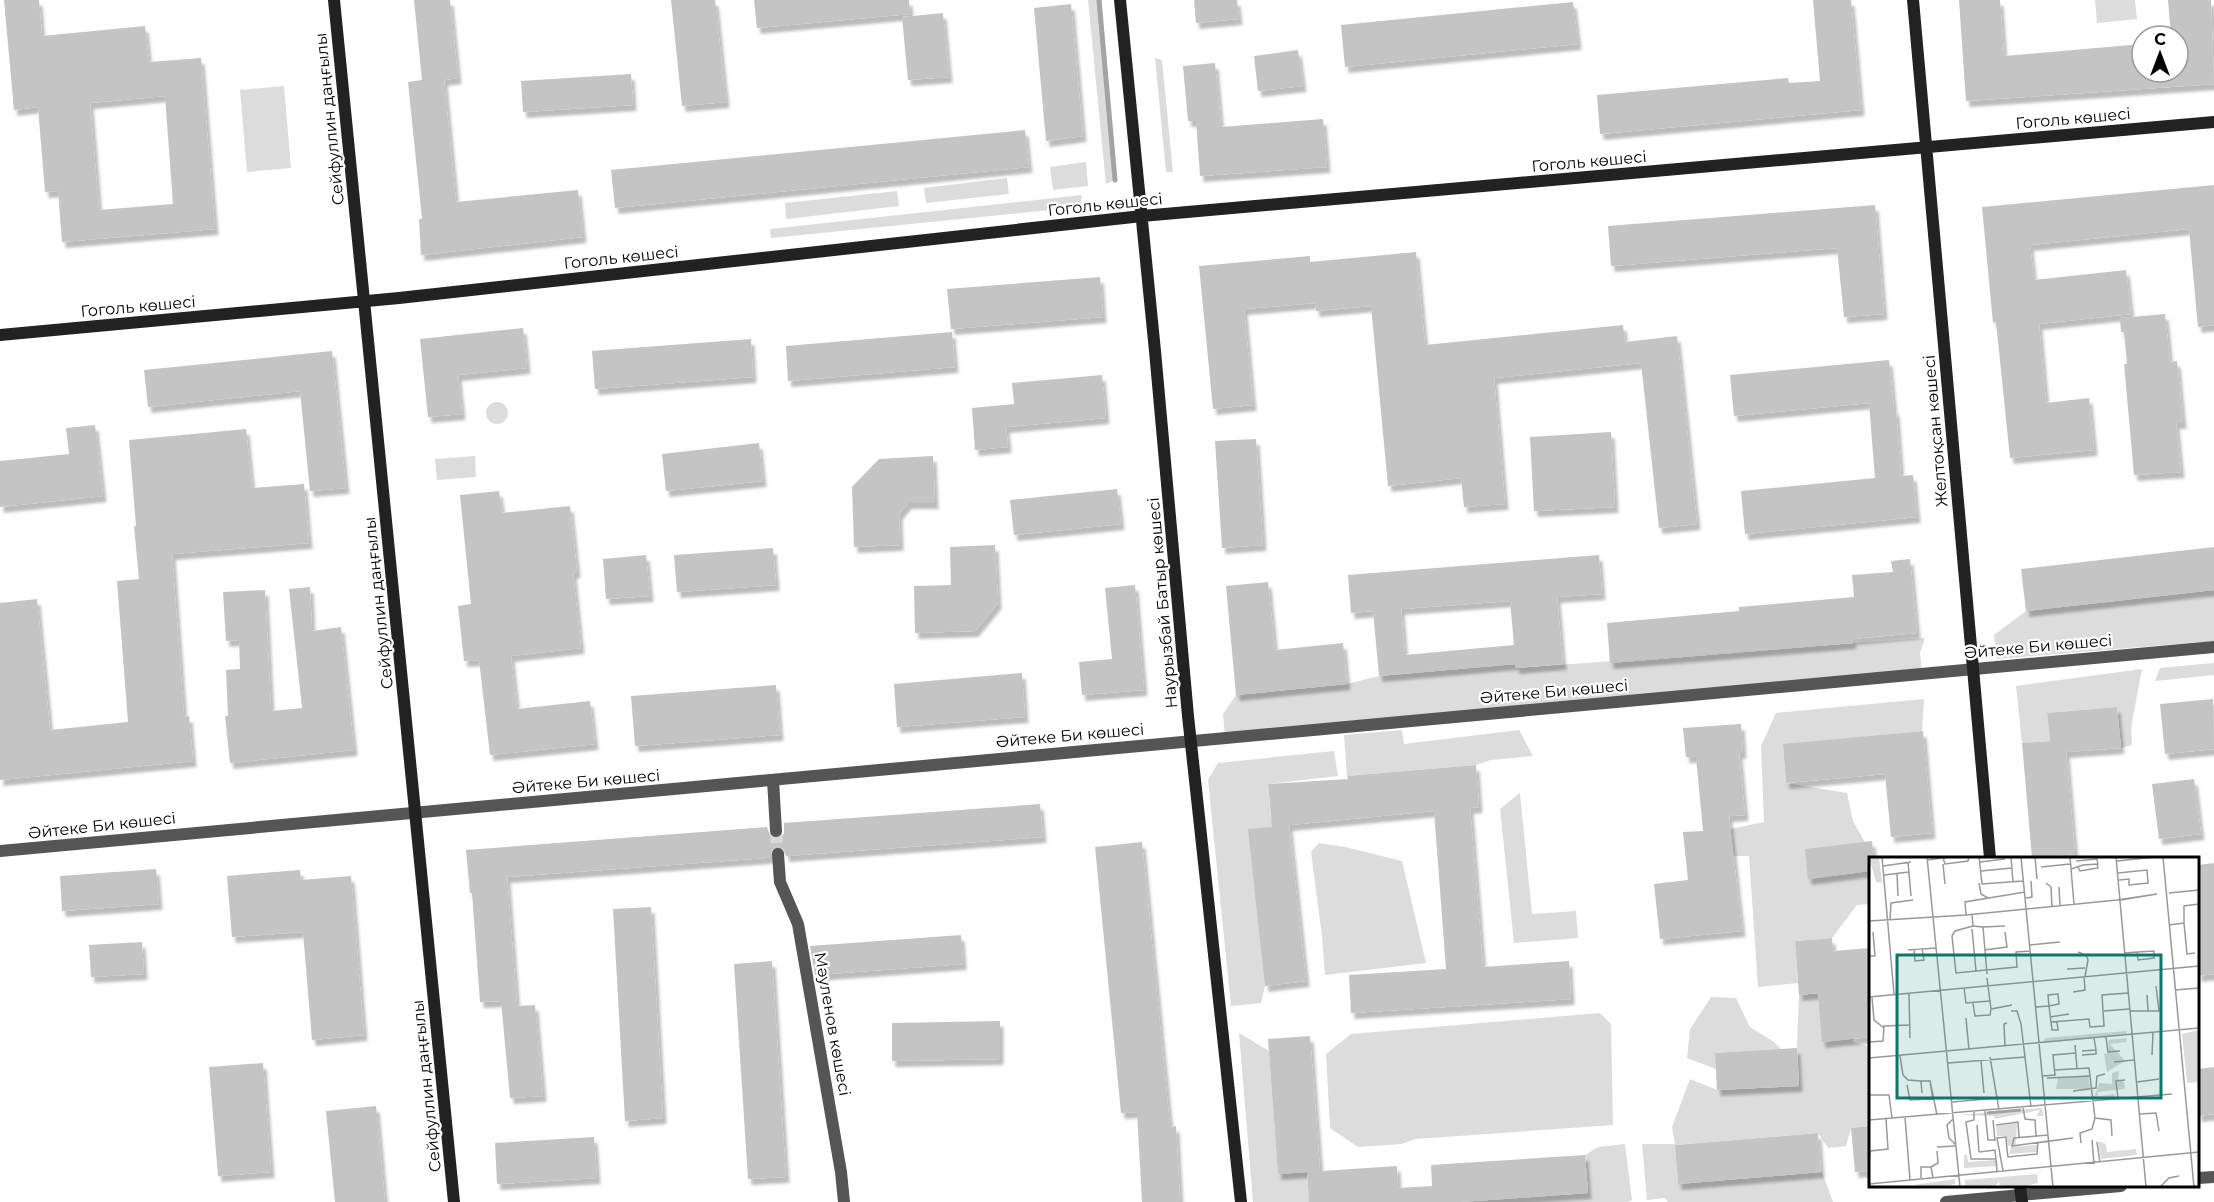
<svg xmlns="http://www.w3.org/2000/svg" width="2214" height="1202" font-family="Montserrat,sans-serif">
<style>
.green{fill:#dcdcdc}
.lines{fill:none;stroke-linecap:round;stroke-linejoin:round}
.stream{stroke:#a3a3a3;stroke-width:5}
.building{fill:#c4c4c4;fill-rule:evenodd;filter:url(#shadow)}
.minor-tunnel{stroke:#d9d9d9;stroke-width:12;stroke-dasharray:12 6;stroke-linecap:butt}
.minor{stroke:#555;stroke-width:12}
.tertiary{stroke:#555;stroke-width:12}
.secondary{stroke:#222;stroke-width:12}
.labels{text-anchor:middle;stroke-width:4.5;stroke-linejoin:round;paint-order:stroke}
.street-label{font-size:16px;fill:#000;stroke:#fff}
.inset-river{fill:none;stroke:#a3a3a3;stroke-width:3}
.inset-road{fill:none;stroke:#999;stroke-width:1.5}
.view{fill:#0f766e;fill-opacity:0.15;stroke:#0f766e;stroke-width:3}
.inset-edge{fill:none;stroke:#000;stroke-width:3}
</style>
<defs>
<filter id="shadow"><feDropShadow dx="3.5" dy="6" stdDeviation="1.5" flood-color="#0004"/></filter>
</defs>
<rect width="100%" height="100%" fill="#fff"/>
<path class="green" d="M1088,0H1099L1115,180L1106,184Z
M2095,0H2135L2137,19L2097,23Z
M1155,58L1162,60L1173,172H1166Z
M284,86L291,168L247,172L240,90Z
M1086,162L1088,186L1053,190L1050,167Z
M1007,178L1009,194L926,203L924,188Z
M897,191L899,206L786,219L785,203Z
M1082,195L1080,207L771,238L770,229Z
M486 413a11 11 0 1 1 22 0a11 11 0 1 1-22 0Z
M475,456L476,477L437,480L435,459Z
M2214,590V641L1997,659L1994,635L2026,611Z
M1925,638L1920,653L1922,673L1225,737L1223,714L1236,695L1347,684L1379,676L1515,664L1516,668Z
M2214,663V675L2155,681L2160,668Z
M2142,669L2131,728L2132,745L2121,748L2117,707L2047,713L2050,741L2022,743L2016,686Z
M1924,699L1922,731L1783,745L1786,783L1847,793L1853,821L1874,858H1870V904L1857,905L1832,938L1795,941L1798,983L1758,987L1749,856H1733L1730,829L1764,822L1761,746L1776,713Z
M1402,730L1404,744L1519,730L1533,756L1491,760L1476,765L1347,776L1344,735Z
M1334,751L1338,776L1268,784L1271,819L1276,827L1265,986L1261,1003L1231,1006L1208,780L1218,763Z
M1520,793L1532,914L1576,911L1578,938L1514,943L1500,809Z
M1319,843L1345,847L1402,861L1426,963L1325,975L1322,936L1311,852Z
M1839,992L1854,1018L1853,1042L1870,1047V1126L1851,1128L1846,1146L1828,1148L1818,1133L1675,1145L1678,1184L1822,1172L1833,1202H1668L1665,1198L1647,1200L1642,1144H1675L1672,1127L1690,1079L1717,1090L1799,1086L1797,1048L1799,995Z
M1711,997L1736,998L1750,1027L1774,1042L1781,1049L1715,1053L1716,1069L1687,1058L1690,1029Z
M1600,1013L1611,1024L1613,1125L1416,1139L1401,1144L1358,1147L1330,1128L1326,1054L1351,1034Z
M1239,1033L1269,1051L1278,1173L1307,1172L1309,1202H1253Z
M1625,1144L1632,1200L1627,1202H1460L1588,1193L1585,1155L1598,1147Z"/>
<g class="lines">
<path class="stream" d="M1099,0L1115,180"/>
</g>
<path class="building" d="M4,0H39L42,36L145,26L149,62L201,58L215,229L62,242L58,191L45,192L38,107L14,110ZM165,96L173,204L99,210L90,103Z
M414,0H450L458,78L444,80L456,202L578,190L583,237L421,255L419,219H422L408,82L422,80Z
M671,0H715L726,102L682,106Z
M754,0H909L910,14L757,28Z
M1194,0H1237L1239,19L1196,23Z
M1813,0H1851L1861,110L1600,134L1597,95L1788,78L1789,83L1820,81Z
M1959,0H2000L2004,56L2142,44V72H2178V36H2171L2168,0H2211L2214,84L1966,101Z
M1573,2L1578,44L1345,67L1341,25Z
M1071,4L1083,136L1046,141L1034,8Z
M943,13L949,77L908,80L902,17Z
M1298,50L1303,86L1258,91L1254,56Z
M1215,63L1221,127L1323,119L1327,167L1200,176L1196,121H1188L1183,66Z
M631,74L633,105L523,112L521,81Z
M1025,130L1029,167L615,208L611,170Z
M2214,185V325L2198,327L2189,229L2030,245L2034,280L2126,270L2131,314L2039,324L2046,403L2089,398L2094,450L2010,458L1996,322L1993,323L1982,207Z
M1875,205L1884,314L1844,317L1837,248L1611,266L1608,226Z
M1416,252L1425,345L1623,325L1625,342L1677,336L1697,524L1659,528L1641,363L1494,378L1505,504L1464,507L1461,478L1388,486L1371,306L1316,311L1315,303L1244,309L1253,405L1213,409L1199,266L1310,256V262Z
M1100,277L1103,317L951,329L947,289Z
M2165,314L2170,362L2177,361L2183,423H2176L2181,472L2134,475L2124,364H2127L2124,332H2121L2120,318Z
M523,328L527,368L458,375L462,414L428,417L420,339Z
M952,332L955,367L788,381L786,346Z
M751,339L753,377L595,389L592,351Z
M332,351L346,488L310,491L300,391L148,407L144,370Z
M1889,360L1894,410H1896L1901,476L1913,475L1917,517L1745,534L1741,491L1875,478L1869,403L1734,416L1730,375Z
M1102,375L1106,418L1006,427L1008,447L975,450L972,408L1014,404L1012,383Z
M95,425L103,496L0,507V461L69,454L66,428Z
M246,429L252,488L304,484L309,543L172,554L184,717L189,716L193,761L0,780V603L37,599L50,730L128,722L117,581L139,579L134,526H136L129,440Z
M1611,432L1615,507L1534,511L1530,437Z
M1256,439L1263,545L1222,548L1215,441Z
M759,443L763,481L666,491L662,454Z
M933,456L935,503H908L899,514L900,545L854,547L852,487L879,459Z
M1117,489L1121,524L1014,535L1010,500Z
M499,491L502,513L570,506L577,572L573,573L581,648L511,656L517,709L590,701L595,744L490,755L479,660L464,661L458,606L471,604L460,495Z
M995,545L998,603L975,631L915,633L914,586L951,585L950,547Z
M2214,547V590L2026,611L2021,569Z
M773,548L776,585L677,592L674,555Z
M646,555L650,596L606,599L603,559Z
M1599,555L1602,594L1557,597L1563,664L1516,668L1515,664L1379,676L1373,611L1351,613L1348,575ZM1510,601L1514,645L1405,655L1401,609Z
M1910,559L1917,633L1852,639L1853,643L1610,663L1607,623L1739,611V607L1854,597L1852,575L1893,572L1891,561Z
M1268,582L1275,650L1343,643L1347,684L1236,695L1226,586Z
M1135,585L1144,690L1082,695L1079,662L1112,659L1105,588Z
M310,587L312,631L341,627L354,750L230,763L225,716H228L226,670L240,669L239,640L226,641L223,592L265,590L271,711L302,708L289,589Z
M1022,673L1025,717L897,727L894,684Z
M776,685L780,735L635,746L631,696Z
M2213,699L2214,749L2165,754L2160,704Z
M2117,707L2121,748L2066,752L2075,854L2032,858L2022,743L2050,741L2047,713Z
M1741,724L1743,753H1739L1745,815L1729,816L1742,931L1660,939L1654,884L1688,880L1683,832L1703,831L1696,757H1686L1683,728Z
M1923,731L1932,833L1891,837L1885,774L1786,783L1783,744Z
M1476,765L1479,807L1470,808L1483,967L1569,961L1571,999L1351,1013L1349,975L1446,969L1434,811L1289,825L1306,981L1265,986L1248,829L1272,827L1268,784L1348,779L1347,776Z
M2194,779L2201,834L2159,839L2152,784Z
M1040,804L1043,837L786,856L784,849L778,846L773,848L770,857L766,858L507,877L517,1006L535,1005L543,1096L510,1098L501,1001L480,1002L472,893H470L466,850L767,827L770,836L777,839L784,834V823Z
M1872,841L1874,858H1870V871L1808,879L1805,849Z
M1142,842L1170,1127L1176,1126L1180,1202H1142L1137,1112L1121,1113L1095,847Z
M2214,863V974L2198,976V865Z
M156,869L159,904L62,911L60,876Z
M300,870L301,880L351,876L364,1035L312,1040L303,932L232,937L227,876Z
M651,907L663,1118L625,1121L613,909Z
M961,935L963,964L815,975L810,946Z
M1832,938L1833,951L1870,948V1037L1822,1042L1818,993L1799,995L1795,941Z
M142,942L144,974L91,977L89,945Z
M772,961L786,1177L748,1179L734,964Z
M1000,1021V1059L892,1061V1023Z
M1310,1036L1320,1171L1278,1174L1268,1039Z
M1797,1048L1799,1086L1717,1090L1715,1053Z
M263,1063L271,1172L218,1176L209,1067Z
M2214,1067V1114L2198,1116V1069Z
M376,1106L385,1202H335L326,1111Z
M1870,1126V1171L1855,1172L1851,1128Z
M1818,1133L1821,1172L1678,1184L1675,1145Z
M594,1137L597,1178L497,1184L495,1143Z
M1585,1155L1588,1193L1460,1202H1309L1307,1172L1397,1166L1398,1188L1432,1186L1431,1165Z"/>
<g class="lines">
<path class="minor-tunnel" d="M776,831L778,854"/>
<path class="minor" d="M773,780L776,831
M0,851L2214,647
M778,854L780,882L798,924L841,1172L844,1202
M2198,1178L2214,1177
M2021,1195L2121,1186"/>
<path class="tertiary" d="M1946,1202L2021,1195"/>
<path class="secondary" d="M334,0L454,1202
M1120,0L1155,351L1188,716L1241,1202
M1913,0L1990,858
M0,335L399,298L1142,216L2214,122
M2020,1186L2022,1202"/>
</g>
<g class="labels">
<g class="street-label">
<text transform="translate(2073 118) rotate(-5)" y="6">Гоголь көшесі</text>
<text transform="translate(329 119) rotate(-96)" y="6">Сейфуллин даңғылы</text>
<text transform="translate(1589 161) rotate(-5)" y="6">Гоголь көшесі</text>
<text transform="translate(1105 204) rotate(-6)" y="6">Гоголь көшесі</text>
<text transform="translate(621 257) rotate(-6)" y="6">Гоголь көшесі</text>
<text transform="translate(138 306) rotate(-5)" y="6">Гоголь көшесі</text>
<text transform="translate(1935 431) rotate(-95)" y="6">Желтоқсан көшесі</text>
<text transform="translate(378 603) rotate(-96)" y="6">Сейфуллин даңғылы</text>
<text transform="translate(1162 603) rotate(-95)" y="6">Наурызбай Батыр көшесі</text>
<text transform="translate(2038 646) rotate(-5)" y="6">Әйтеке Би көшесі</text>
<text transform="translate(1554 691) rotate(-5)" y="6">Әйтеке Би көшесі</text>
<text transform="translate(1070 735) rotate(-5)" y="6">Әйтеке Би көшесі</text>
<text transform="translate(586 781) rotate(-5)" y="6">Әйтеке Би көшесі</text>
<text transform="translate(102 825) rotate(-6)" y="6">Әйтеке Би көшесі</text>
<text transform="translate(833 1024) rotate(80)" y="6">Мәуленов көшесі</text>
<text transform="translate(426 1086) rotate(-96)" y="6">Сейфуллин даңғылы</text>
</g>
</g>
<g transform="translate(1869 857)">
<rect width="330" height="330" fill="#fff"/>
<path d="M0,0H10L13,26L7,25ZM330,173V225L318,226L313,177ZM258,174L257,178L174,186L176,181ZM258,181L257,185L241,187L256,204L238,215L235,197L239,196L240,183ZM250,214L249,222L255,225L256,232L228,235L229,239L245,237L247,242L225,241L230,226L243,227V216ZM219,218L221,232H187L189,221ZM172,251L174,254L176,285L174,259H167L171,253L126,262L125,259L89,258ZM148,266L147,288L139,289L137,279H128L127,269ZM229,284L237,287L238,295L267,292L268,298L232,302ZM168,288V295L140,297L142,290ZM95,298H98L99,305L128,303L129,309L95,311ZM168,317L169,326L153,330H131L130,324L126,330H96V323ZM86,322V327L73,330L44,328Z" fill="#dcdcdc"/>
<path class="inset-river" d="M118,256L152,253"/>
<path class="inset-road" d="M13,0L25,137M58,0L91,330M110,0L113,27L154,24M142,0L144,25M152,0L184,330M166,0L168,22M201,0L205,47M247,0L277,330M294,0L325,330M74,1L76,7L99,4L100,0M58,3L81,0M207,4L228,2L229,8M248,4L287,0M39,5L42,39M111,5L136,2M74,7L76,27M14,9L42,5M172,10L201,7M202,12L214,8L228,7L229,11L211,14L209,10M112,14L143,11M249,16L278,13L279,26L260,28V22L250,23M28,17L29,39M15,18L40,15M110,26L112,37L119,41M177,26L182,30L183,50M190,30L191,49M300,36L330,33M157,41L163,40L162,24M97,58L96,45L156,35M103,58L104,69L114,70L118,117M21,63L22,46L44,43M0,64L97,58L248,43L288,37L252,43M315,66V49L330,47M300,68L315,66L318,97L326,96M104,69L86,74L83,79L87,116L148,110L147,95L161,94M114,70L136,69M103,72L107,114M161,88L191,85M45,92L46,104L55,103L53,91M39,93L67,91M115,93L138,90L136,75M209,95L217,98L219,103L216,119M256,96L268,95L285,94V101L269,103L268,95M0,99H6L4,75M198,112L216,111M118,121L122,152L143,148M95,131L97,146L121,144M306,133L330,131M204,135L216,133L215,120M40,137L41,181M0,140L330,109M3,140L5,163L15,171M104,146L106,159L121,158L122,152M167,150L180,149L190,147L189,137L179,138L180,149L182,165L220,162L221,170L235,169L233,138L259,136M142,154H148L152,167L162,250M235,154L260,152M261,154H279L278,138M279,154H290L287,129M181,160L200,157M97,161L100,193M182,165L183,173H189L188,165M237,180L239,195L251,194M0,185L14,184L15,169L40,168M206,188L208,211M136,189L135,167L138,166M213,194L227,193L225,181M213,198L227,197V193M283,198L284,176M31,199L34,218L39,223L52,224L53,236M121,200L130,253M0,201L330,171M112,204L115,236M245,205L265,203M79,206L156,200M185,213L220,211L226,261L242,263L243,279M174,219L186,218L184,198L207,196M178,221L222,219M52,224H61L64,243M61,224L68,258M268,225L290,222M38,228L41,243L64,242M204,234L227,231L228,219L236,217M0,238H20L23,261M249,242L247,224L256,223M83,245L129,241M154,251L156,262L166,263L167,279M116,254L119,283H126M105,255V263L97,265L102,302H126M271,257L287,256L290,274M36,260L41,323M84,262L78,268L80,281L87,288M0,263L303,237M124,263L126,284M108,268L110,295M127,268L149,265L150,280M179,278L145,281L143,289L204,281M223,283L225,307M228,285L231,306M212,286L211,276L223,272L226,261M68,290L86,289M138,293L139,300L168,297L169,286M110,295L126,293L128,314M0,303L1,294L19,292L17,262M62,310L69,306L68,294M134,314L128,281L137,280L138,293M52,321V310H62L64,321M0,327L330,295M291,330L300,321L310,319"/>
<path class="view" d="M28,98H292V241H28Z"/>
<rect width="330" height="330" class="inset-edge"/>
</g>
<g transform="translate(2160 54)"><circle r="28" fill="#ffffff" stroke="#999999" stroke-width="1.5"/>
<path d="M0-4.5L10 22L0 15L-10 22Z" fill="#000000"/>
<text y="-9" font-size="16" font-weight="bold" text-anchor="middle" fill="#000000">С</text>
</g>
</svg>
